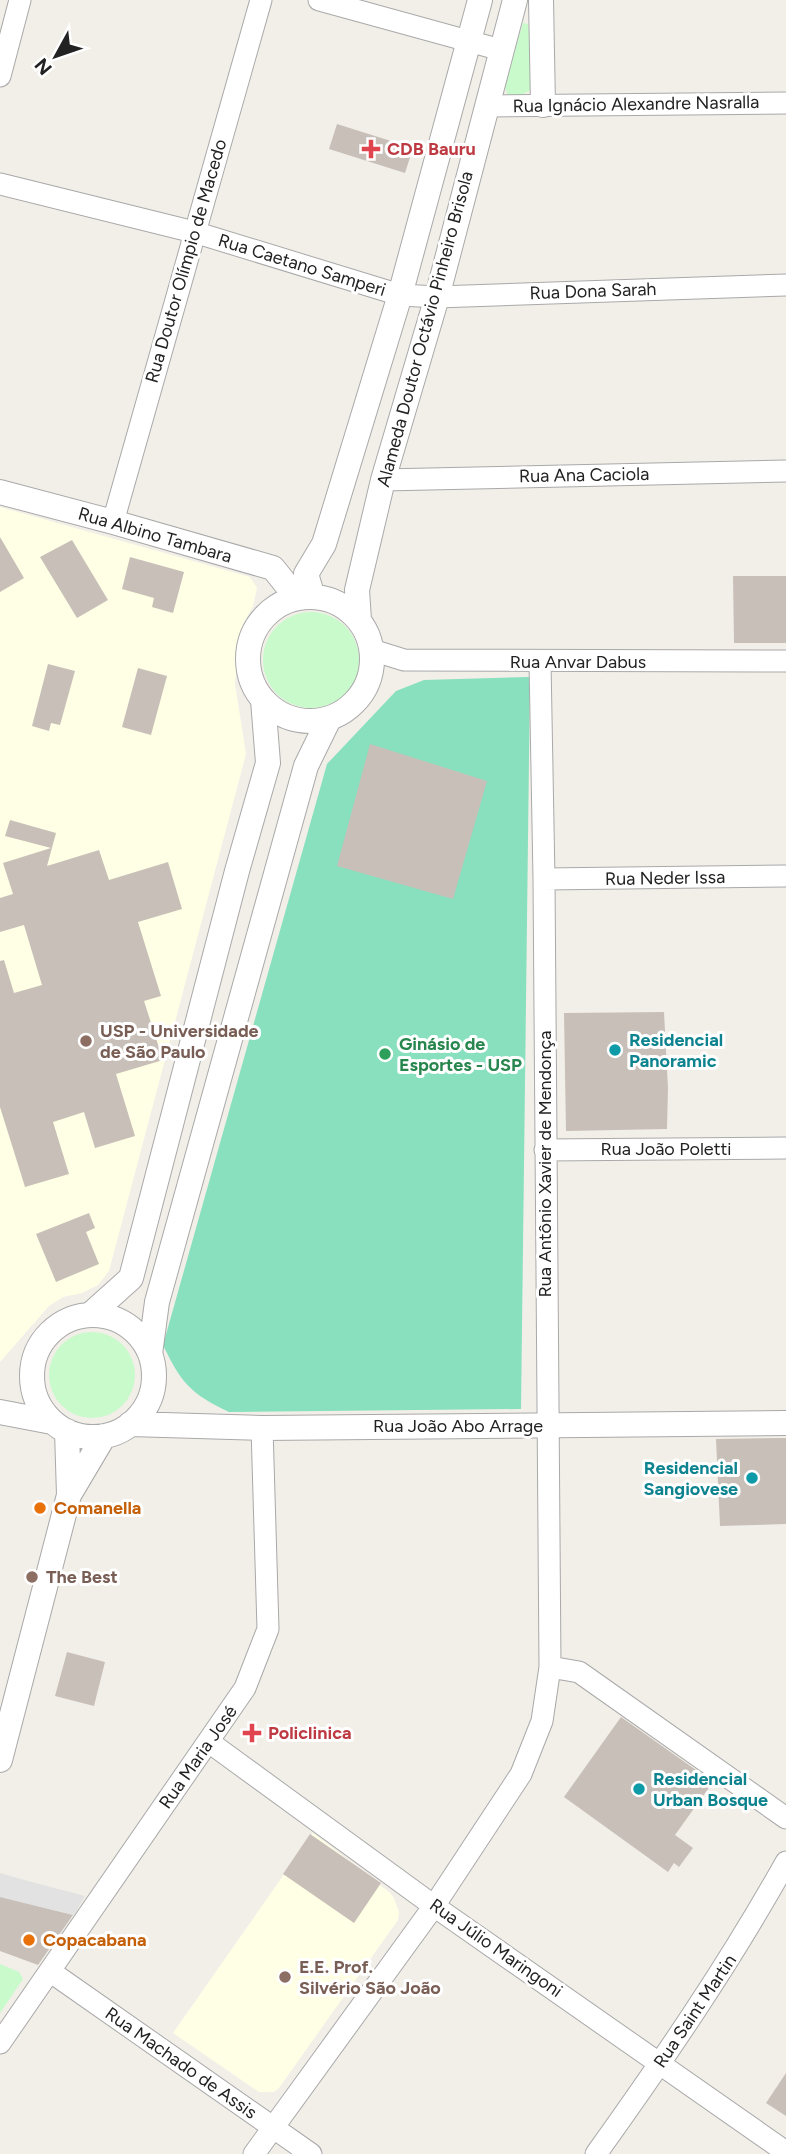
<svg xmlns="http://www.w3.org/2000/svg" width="786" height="2154" font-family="Figtree,sans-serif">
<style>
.education{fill:#ffffe5}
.park{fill:#c8facc}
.pitch{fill:#88e0be}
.parking{fill:#e2e2e2}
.building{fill:#c7bfb8}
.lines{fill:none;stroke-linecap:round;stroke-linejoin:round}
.minor-casing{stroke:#a9a9a9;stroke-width:23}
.tertiary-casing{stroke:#a9a9a9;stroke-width:26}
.minor{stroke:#fff;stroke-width:21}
.tertiary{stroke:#fff;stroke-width:24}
.health-dot{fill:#e0444e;stroke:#fff;stroke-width:2.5}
.education-dot{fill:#8d6e63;stroke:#fff;stroke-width:2.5}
.culture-dot{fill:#0f9aa8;stroke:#fff;stroke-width:2.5}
.leisure-dot{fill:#2e9e5b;stroke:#fff;stroke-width:2.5}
.food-dot{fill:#e8710a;stroke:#fff;stroke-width:2.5}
.labels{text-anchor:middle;stroke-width:6;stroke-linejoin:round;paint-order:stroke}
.street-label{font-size:18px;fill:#222;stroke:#fff}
.health-label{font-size:18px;font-weight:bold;fill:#be3a42;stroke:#fff;text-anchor:start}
.education-label{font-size:18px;font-weight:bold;fill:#785e54;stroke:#fff;text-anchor:start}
.culture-label{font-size:18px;font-weight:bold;fill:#0d838f;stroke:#fff;text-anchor:start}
.leisure-label{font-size:18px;font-weight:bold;fill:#27864d;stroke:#fff;text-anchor:start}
.food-label{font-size:18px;font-weight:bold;fill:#c56008;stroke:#fff;text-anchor:start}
</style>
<rect width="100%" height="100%" fill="#f2efe9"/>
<path class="education" d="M0,507L250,577L257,588L253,606L241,628L235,684L246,754L109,1271L98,1285L82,1293L63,1297L49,1306L0,1362Z
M313,1833L389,1892L394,1898L399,1912L398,1920L279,2088L274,2092H259L173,2033Z"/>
<path class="park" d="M523,23L528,24L534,88L522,95L508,96L504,85Z
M263 660a48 48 0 1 1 96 0a48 48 0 1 1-96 0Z
M49 1375a43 43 0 1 1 86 0a43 43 0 1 1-86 0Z
M0,1964L19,1972L23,1979L0,2013Z"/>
<path class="pitch" d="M530,677L521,1409L229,1412C191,1394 181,1383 163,1345L327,764L396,691L424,680Z"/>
<path class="parking" d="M0,1873L28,1881L85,1896L74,1915L0,1897Z"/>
<path class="building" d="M337,124L413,148L405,173L329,149Z
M0,537L24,578L0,592Z
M72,540L108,600L77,618L40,557Z
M130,557L184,572L173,613L152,607L154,598L122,589Z
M733,576H786V643H734Z
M48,664L75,671L60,725L51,723L49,731L32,726Z
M138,668L167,676L151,735L122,727Z
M370,744L487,781L453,899L337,866Z
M10,820L56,833L47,866L99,850L109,880L168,862L182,909L138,922L161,996L144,1001L163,1060L116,1074L135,1136L95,1148L84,1112L53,1122L69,1174L25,1187L0,1107V961L4,960L14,993L42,985L24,925L0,932V898L13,894L3,863L51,848L5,836Z
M664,1012L668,1088L667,1129L566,1131L564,1013Z
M89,1213L95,1228L86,1232L99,1264L56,1282L36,1234Z
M786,1438V1524L720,1526L716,1439Z
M67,1652L105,1662L94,1706L55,1696Z
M621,1717L713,1782L675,1835L693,1848L679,1867L674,1863L668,1872L564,1797Z
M310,1834L381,1883L354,1923L283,1874Z
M0,1897L73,1915L38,1965L0,1951Z
M786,2073V2116L766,2103Z"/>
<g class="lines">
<defs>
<path id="minor" d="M319,0L501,50
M0,76L20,0
M486,106L786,103
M0,184L194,232L400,295L437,297L786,285
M383,480L786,471
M113,522L261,0
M372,650L404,660L786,661
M544,879L786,876
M545,1150L786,1148
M550,1667L579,1672L786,1818
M209,1742L434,1906L786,2152
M51,1972L311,2154
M0,2043L245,1688L268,1629L262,1428
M254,2154L434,1906L521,1774L542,1721L550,1667L544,879L540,662
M596,2154C664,2059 729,1964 786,1862"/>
<path id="tertiary" d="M541,0L543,105
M0,492L113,522L273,568L297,598
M313,597L306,574L324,544L400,295L480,0
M248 659a62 62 0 1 1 124 0a62 62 0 1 1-124 0Z
M359,620L357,590L383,480L437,297L515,0
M91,1314L131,1278L237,871L268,763L263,700
M32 1376a61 61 0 1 1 122 0a61 61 0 1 1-122 0Z
M150,1354L157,1302L306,766L329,719
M0,1412L52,1422
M130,1424L262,1428L786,1423
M67,1431L69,1495
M0,1760L69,1495L104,1436"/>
</defs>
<use href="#minor" class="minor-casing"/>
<use href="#tertiary" class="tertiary-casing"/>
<use href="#minor" class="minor"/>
<use href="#tertiary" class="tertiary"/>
</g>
<g class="health-dot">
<path d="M367.5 138.5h7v7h7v7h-7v7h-7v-7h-7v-7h7z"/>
<path d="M248.5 1722.5h7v7h7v7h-7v7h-7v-7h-7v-7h7z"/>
</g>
<g class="education-dot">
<circle cx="86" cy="1041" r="7"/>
<circle cx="32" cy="1577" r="7"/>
<circle cx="285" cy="1977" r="7"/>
</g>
<g class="culture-dot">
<circle cx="615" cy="1050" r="7"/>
<circle cx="752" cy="1478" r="7"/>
<circle cx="639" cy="1789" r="7"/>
</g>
<circle class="leisure-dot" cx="385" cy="1054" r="7"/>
<g class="food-dot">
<circle cx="40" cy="1508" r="7"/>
<circle cx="29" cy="1940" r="7"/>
</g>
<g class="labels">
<g class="street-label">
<text transform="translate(636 104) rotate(-1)" y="6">Rua Ignácio Alexandre Nasralla</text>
<text transform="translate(186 261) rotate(-74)" y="6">Rua Doutor Olímpio de Macedo</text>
<text transform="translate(302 265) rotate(17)" y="6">Rua Caetano Samperi</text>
<text transform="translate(593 291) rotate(-2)" y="6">Rua Dona Sarah</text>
<text transform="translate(425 329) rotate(-75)" y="6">Alameda Doutor Octávio Pinheiro Brisola</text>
<text transform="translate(584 475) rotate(-1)" y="6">Rua Ana Caciola</text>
<text transform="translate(155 535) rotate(16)" y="6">Rua Albino Tambara</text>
<text x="578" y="668">Rua Anvar Dabus</text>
<text transform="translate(665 878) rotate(-1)" y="6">Rua Neder Issa</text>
<text x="666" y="1155">Rua João Poletti</text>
<text transform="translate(545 1164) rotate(-90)" y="6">Rua Antônio Xavier de Mendonça</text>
<text x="458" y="1432">Rua João Abo Arrage</text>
<text transform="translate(198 1757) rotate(-55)" y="6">Rua Maria José</text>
<text transform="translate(496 1948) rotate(35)" y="6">Rua Júlio Maringoni</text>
<text transform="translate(695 2011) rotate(-56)" y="6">Rua Saint Martin</text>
<text transform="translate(181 2063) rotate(35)" y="6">Rua Machado de Assis</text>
</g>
<g class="health-label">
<text x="387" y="155">CDB Bauru</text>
<text x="268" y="1739">Policlinica</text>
</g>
<g class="education-label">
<text x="100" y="1037">USP - Universidade<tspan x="100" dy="21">de São Paulo</tspan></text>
<text x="46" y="1583">The Best</text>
<text x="299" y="1973">E.E. Prof.<tspan x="299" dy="21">Silvério São João</tspan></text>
</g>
<g class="culture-label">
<text x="629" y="1046">Residencial<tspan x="629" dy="21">Panoramic</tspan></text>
<text x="738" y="1474" text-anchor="end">Residencial<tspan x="738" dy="21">Sangiovese</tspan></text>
<text x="653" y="1785">Residencial<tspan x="653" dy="21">Urban Bosque</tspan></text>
</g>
<g class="leisure-label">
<text x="399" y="1050">Ginásio de<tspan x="399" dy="21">Esportes - USP</tspan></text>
</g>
<g class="food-label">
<text x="54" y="1514">Comanella</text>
<text x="43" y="1946">Copacabana</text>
</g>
</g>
<g transform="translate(56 56) rotate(230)" stroke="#ffffff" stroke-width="5" paint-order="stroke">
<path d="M0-5L12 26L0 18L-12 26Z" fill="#222222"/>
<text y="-10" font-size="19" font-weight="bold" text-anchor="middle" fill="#222222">N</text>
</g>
</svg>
